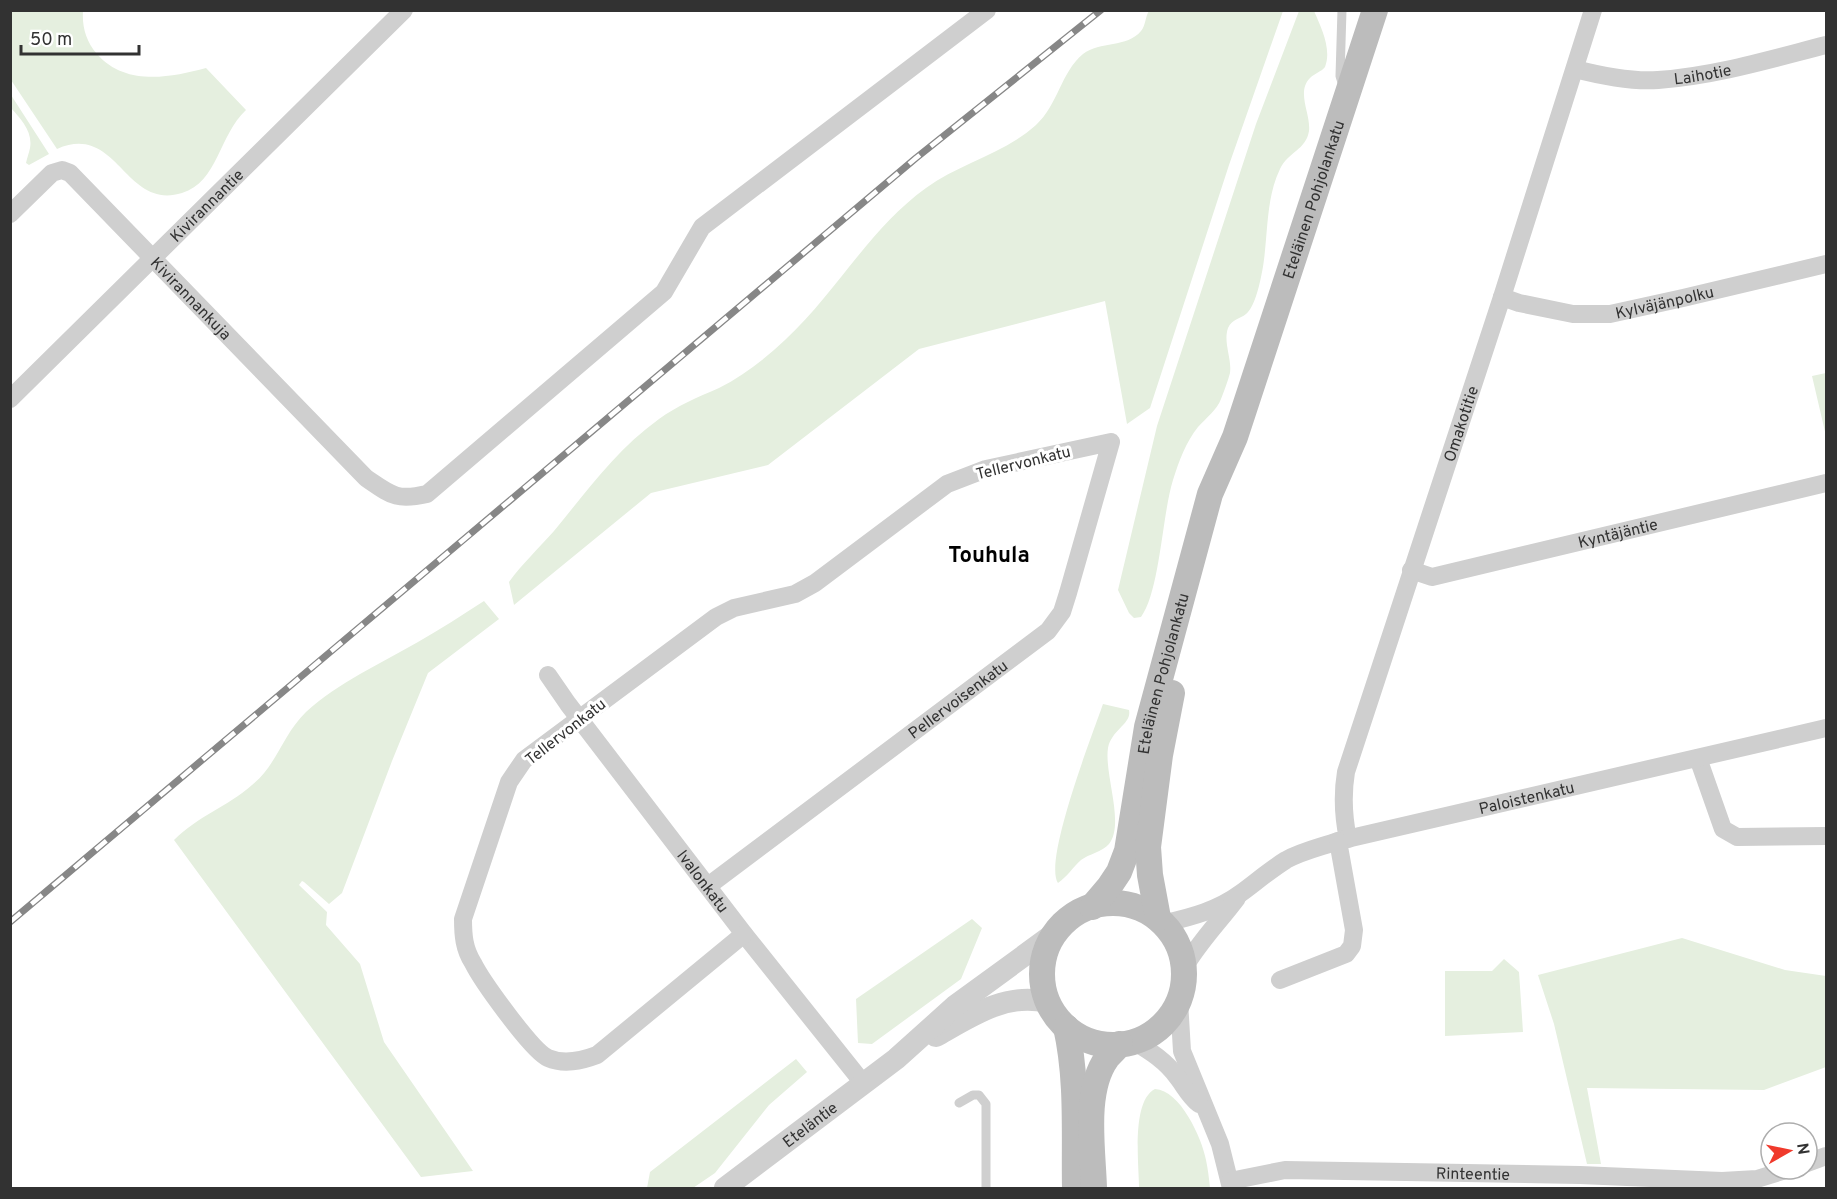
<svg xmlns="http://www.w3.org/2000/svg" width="1837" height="1199" font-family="Overpass,sans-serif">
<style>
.green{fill:#e5efdf}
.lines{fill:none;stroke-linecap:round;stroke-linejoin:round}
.service{stroke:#cfcfcf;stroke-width:9}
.minor{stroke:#cfcfcf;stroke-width:18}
.tertiary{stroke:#cfcfcf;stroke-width:22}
.secondary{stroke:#bcbcbc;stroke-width:26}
.rail-casing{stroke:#878787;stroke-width:7}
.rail{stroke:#fff;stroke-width:4.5;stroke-dasharray:14;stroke-linecap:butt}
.labels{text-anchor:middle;stroke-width:6;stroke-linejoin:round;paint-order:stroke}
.street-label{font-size:16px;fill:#323232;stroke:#fff}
.district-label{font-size:22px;font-weight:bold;fill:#000;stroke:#fff}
</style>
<rect width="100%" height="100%" fill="#fff"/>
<path class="green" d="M11,10L83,11C82,27 86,41 97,54C125,86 169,78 206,68L246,110C219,135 218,182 182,193C124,211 118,122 57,149L11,80Z
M1149,11H1283L1229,165L1150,408L1127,424L1105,301L919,349L768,465L651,493L514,605L509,582C522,564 539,548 554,531C587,491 616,450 659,419C677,406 698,397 719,388C743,376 765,359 785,340C836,293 869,229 926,188C960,163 1004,154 1036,125C1058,105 1061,72 1083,54C1100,41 1127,48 1141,31C1146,25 1145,17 1149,11Z
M1299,11H1314C1321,27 1332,49 1325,67C1321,72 1315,73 1310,78C1296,92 1311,114 1309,131C1306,150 1288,152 1280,169C1264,202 1269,242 1261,277C1259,287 1254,308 1246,314C1240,319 1232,319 1228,328C1223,343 1232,358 1230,373C1228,381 1224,391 1221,399C1217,410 1206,418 1198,427C1186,442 1179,461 1173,480C1162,515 1160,591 1141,617L1134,618L1129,613L1118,590L1157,426L1256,124Z
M11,95L49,154L29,165L26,163C27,158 29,153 30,148C33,132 21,119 11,108Z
M1826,373V436L1812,376Z
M484,601L499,619L428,673L392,761L342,893L329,904L304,882L302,881L299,885L327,912L326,925L360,964L384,1042L473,1171L421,1177L174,840C198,816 227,807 252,785C277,765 283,734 306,712C339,682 380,664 418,642C441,629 462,615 484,601Z
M1103,704L1129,710C1132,724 1112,729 1108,748C1104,774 1125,824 1109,844C1102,852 1089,854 1081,860C1073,867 1067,877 1058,883C1043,861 1093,733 1103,704Z
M972,919L982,928L961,979L872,1044L858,1043L856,999Z
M1682,938L1785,970L1826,976V1067L1764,1090L1587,1088L1601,1164H1587L1554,1024L1538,975Z
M1504,959L1519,972L1523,1032L1445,1036V971H1492Z
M796,1059L807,1072L769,1105L715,1173L693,1188H647L650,1172Z
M1155,1089C1180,1090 1202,1138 1206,1160C1208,1169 1209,1179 1210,1188H1139C1139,1165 1131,1101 1155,1089Z"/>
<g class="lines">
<path class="service" d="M1342,10L1340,76L1343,86
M959,1103L973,1095H979L986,1104V1188"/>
<g class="minor">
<path id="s1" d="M1575,69C1602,76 1631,82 1658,80C1715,76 1771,59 1826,45"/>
<path id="s2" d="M10,214L52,173L62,170L70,173L366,478C391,495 396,501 427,494L664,292L702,227L987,10"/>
<path id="s3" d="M1502,297L1519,303L1573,314H1610L1683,298L1826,264"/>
<path id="s4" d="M10,399L404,10"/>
<path id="s5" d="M1411,570L1432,577L1826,483"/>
<path id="s6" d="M548,675L568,704L744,934L863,1083"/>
<path d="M1698,758L1723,829L1737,837L1826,836"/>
<path id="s7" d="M1348,839C1343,815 1342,796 1346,772L1502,297L1593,10"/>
<path id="s8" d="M708,886L1048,631L1062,612L1068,593L1111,442L986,469L947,484L815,583L795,594L734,608L716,617L524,760L509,782L463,919C463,935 464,949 473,963C482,981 532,1051 548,1058C564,1065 581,1061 597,1055L744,934"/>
<path id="s9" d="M1165,923C1192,917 1218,910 1241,893C1256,882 1270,870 1286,860C1302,851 1321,847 1338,841L1826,728"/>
<path d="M1184,968C1199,942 1219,922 1237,898"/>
<path d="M1280,980L1346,954L1352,946L1354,930L1338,841"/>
<path d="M1179,1001L1182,1051L1220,1144L1231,1188"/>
<path d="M1133,1041C1150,1051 1166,1061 1178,1078C1185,1087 1189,1096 1199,1104"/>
<path d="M1807,1163L1826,1156"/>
<path id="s10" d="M1230,1181L1285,1170L1580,1175L1722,1181L1757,1179L1789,1169"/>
</g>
<g class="tertiary">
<path d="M936,1036C971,1016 1006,992 1047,1002"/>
<path id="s11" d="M725,1188L896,1059L955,1006L1055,933"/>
</g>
<g class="secondary">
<circle cx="1113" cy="974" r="71"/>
<path id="s12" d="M1092,907L1109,887L1119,872L1127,851L1147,727L1210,494L1235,437L1375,10"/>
<path d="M1158,918L1150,875L1148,847L1160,755L1172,693"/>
<path d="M1066,1027C1078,1080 1074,1135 1075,1188"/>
<path d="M1094,1188C1093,1150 1083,1091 1107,1058C1111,1053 1116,1049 1120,1044"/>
</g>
<defs>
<path id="rail" d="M10,922L916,158L1101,10"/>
</defs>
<use href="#rail" class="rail-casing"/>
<use href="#rail" class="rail"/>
</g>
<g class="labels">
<g class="street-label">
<text dy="6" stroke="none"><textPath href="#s1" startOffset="129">Laihotie</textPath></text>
<text dy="6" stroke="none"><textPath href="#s12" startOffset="746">Eteläinen Pohjolankatu</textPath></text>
<text dy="6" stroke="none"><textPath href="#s4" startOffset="276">Kivirannantie</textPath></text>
<text dy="6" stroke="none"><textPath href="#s2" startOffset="252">Kivirannankuja</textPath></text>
<text dy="6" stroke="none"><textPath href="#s3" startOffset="166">Kylväjänpolku</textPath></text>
<text dy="6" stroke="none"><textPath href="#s7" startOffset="434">Omakotitie</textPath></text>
<text transform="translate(1023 462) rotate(-14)" y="6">Tellervonkatu</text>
<text dy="6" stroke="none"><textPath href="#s5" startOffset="213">Kyntäjäntie</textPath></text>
<text dy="6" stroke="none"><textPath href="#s12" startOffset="248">Eteläinen Pohjolankatu</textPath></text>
<text dy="6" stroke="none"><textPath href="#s8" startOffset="312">Pellervoisenkatu</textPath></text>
<text transform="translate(565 731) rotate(-38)" y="6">Tellervonkatu</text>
<text dy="6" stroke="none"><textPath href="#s9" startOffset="387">Paloistenkatu</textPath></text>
<text dy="6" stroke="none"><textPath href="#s6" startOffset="258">Ivalonkatu</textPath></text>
<text dy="6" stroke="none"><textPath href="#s11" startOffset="106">Eteläntie</textPath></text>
<text dy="6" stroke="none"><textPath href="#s10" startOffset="244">Rinteentie</textPath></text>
</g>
<g class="district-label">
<text x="989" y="562">Touhula</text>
</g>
</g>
<rect width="1837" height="1199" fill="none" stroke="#323232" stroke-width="24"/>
<g transform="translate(1789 1151) rotate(81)"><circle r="28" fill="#ffffff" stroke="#adadad" stroke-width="1.5"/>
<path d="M0-4.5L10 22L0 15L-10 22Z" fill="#f03a2c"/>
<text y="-9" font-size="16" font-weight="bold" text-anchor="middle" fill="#323232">N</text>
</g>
<path d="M21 45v9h118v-9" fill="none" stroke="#323232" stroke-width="3"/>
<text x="30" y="45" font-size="18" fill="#323232" stroke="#ffffff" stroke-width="4.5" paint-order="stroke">50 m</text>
</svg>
